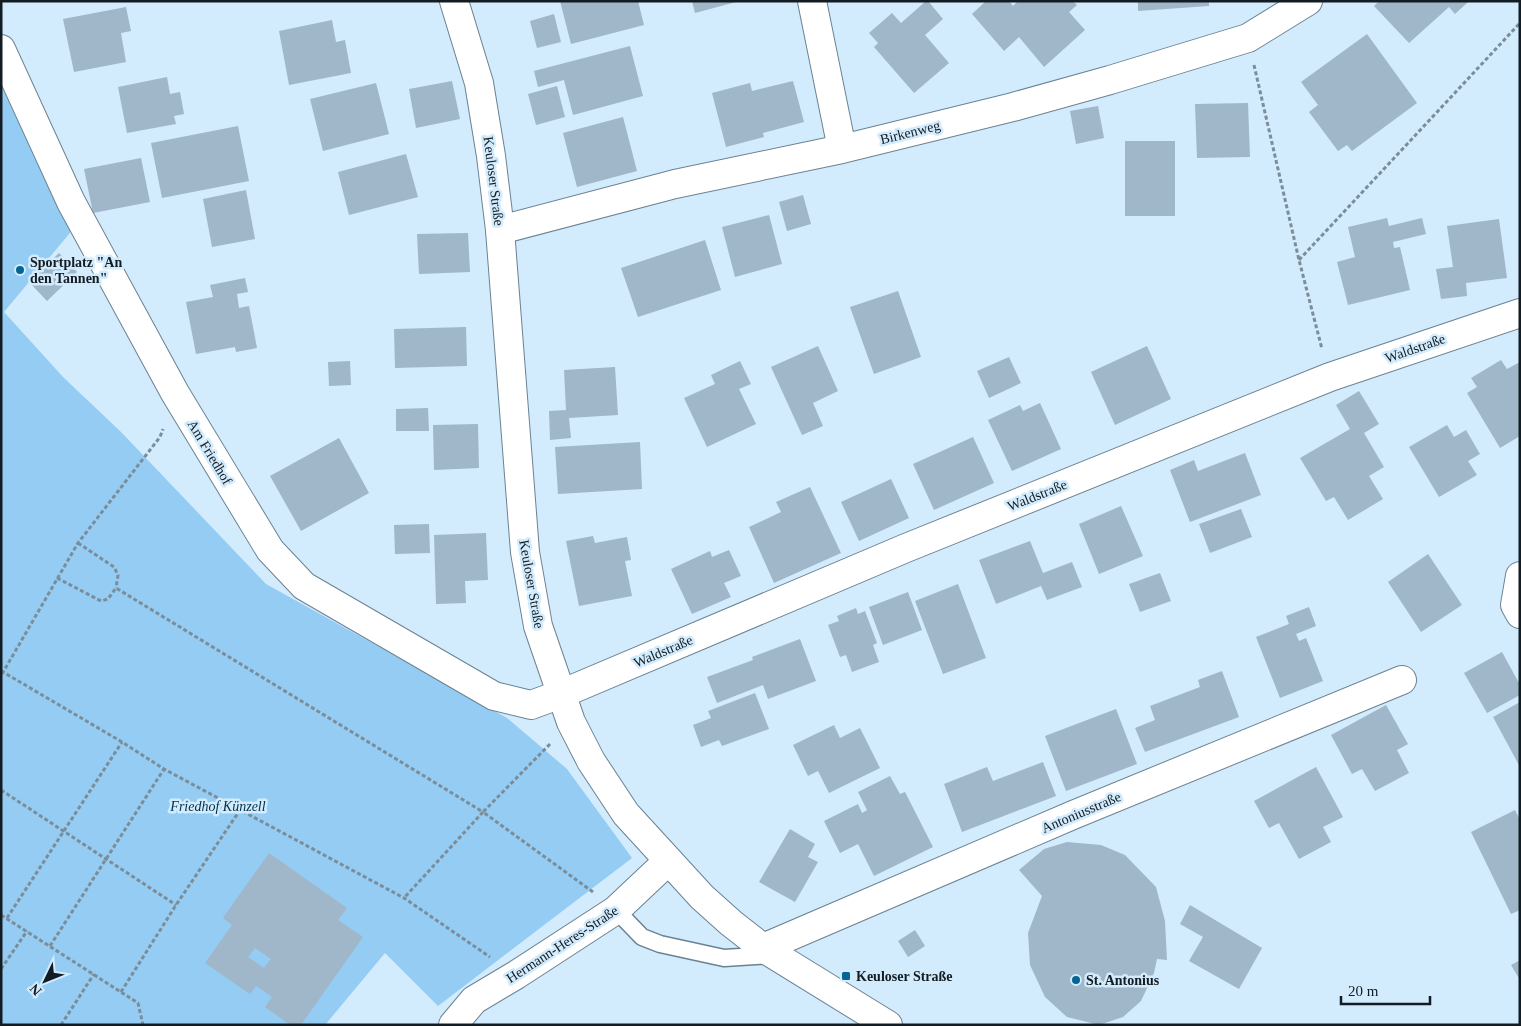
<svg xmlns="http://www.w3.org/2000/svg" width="1521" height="1026" font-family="'Times New Roman',serif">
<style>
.green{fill:#94ccf3}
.building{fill:#9fb7c8;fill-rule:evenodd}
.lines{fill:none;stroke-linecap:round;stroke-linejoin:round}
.lane-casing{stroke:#6b8292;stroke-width:19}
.street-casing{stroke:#6b8292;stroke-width:30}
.secondary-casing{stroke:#6b8292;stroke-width:30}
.path{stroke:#7b8d99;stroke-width:3;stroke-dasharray:4 2.5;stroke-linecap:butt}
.lane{stroke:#fff;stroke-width:16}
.street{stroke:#fff;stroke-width:28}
.secondary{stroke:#fff;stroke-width:28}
.poi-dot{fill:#046594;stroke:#d2ebfd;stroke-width:2}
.labels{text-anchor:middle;stroke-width:5;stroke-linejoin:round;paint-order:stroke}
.street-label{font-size:14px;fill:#131c22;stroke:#d2ebfd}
.poi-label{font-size:14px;font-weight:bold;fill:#131c22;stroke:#d2ebfd;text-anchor:start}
.park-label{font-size:14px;font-style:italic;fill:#002f4a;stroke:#d2ebfd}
</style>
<rect width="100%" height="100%" fill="#d2ebfd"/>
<path class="green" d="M1,67L74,228L4,312L63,377L121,432L266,584L507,718L567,769L632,858L438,1006L385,953L325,1025H1Z"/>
<path class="building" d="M560,1H638L644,25L571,44Z
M692,1H736V2L695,13Z
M926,1H928L943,19L925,35L949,63L914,93L874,47L878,43L869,33L892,13L901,23Z
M986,1H1009L1013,6L1018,1H1073L1077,5L1069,12L1085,30L1044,67L1019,37L1004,51L972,14Z
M1138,1H1209V6L1138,11Z
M1379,1H1469L1455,14L1449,7L1409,43L1374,6Z
M126,7L131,31L121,33L126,62L74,72L63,19Z
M554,14L561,42L537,48L530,21Z
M332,20L336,42L345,40L351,73L289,85L279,31Z
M1367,34L1417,103L1352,151L1347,145L1338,151L1309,112L1318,105L1301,82Z
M630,46L643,96L573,115L564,80L538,87L534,71Z
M167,77L170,94L180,92L184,114L174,116L176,124L127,133L118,87Z
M452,81L460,119L416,128L409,89Z
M793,81L804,122L763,133L764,137L726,147L712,93L750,83L752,91Z
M376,83L389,134L323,151L310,99Z
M557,86L565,117L536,125L528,94Z
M1248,103L1250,157L1197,158L1195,104Z
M1098,106L1104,138L1076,144L1070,111Z
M623,117L637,171L577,187L563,133Z
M238,126L249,181L162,198L151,143Z
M1125,141H1175V216H1125Z
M406,154L418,197L349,215L338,172Z
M141,158L150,202L93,213L84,169Z
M246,190L255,239L212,247L203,199Z
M803,195L811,224L787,231L779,202Z
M769,215L782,264L735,277L722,227Z
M1387,218L1389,226L1422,218L1426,234L1393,242L1394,248L1400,247L1410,290L1348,305L1337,262L1355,257L1348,227Z
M1499,219L1507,278L1466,283L1467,296L1441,299L1436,269L1453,267L1447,226Z
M468,233L470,272L419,274L417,234Z
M705,240L721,290L638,317L621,268Z
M59,253L77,272L47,301L29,282Z
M245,278L248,292L237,294L239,308L249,306L257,348L236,352L235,347L196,354L186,302L213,297L210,285Z
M898,291L921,357L874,374L850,307Z
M466,327L467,366L395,368L394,329Z
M818,346L838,391L813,403L823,426L802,435L771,367Z
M1147,346L1171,399L1115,425L1091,372Z
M1009,357L1021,383L989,398L977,371Z
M1501,360L1507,369L1520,362V436L1500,448L1467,393L1477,387L1471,378Z
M350,361L351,385L329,386L328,362Z
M740,361L751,384L739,389L756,424L707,447L684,398L715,384L711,375Z
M615,367L618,415L569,418L571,438L550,440L549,411L566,410L564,370Z
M1359,391L1379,424L1364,433L1384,467L1369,476L1383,499L1348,520L1334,497L1326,501L1300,458L1350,429L1336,405Z
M1040,403L1061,449L1012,471L988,420L1020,405L1023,411Z
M428,408L429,431H396V409Z
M478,424L479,468L434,470L433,425Z
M1447,425L1454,437L1466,430L1480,454L1468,461L1477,475L1439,497L1409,447Z
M973,437L994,483L934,510L913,464Z
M339,438L369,493L301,531L270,476Z
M640,442L642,489L558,494L555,447Z
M1245,453L1261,495L1190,522L1170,470L1194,460L1198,471Z
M891,479L909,518L859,541L841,502Z
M810,487L841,553L774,583L749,527L781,512L776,502Z
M1121,506L1143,556L1099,574L1079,524Z
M1241,509L1252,537L1210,553L1199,524Z
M429,524L430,553L395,554L394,525Z
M486,533L488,580L465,581L466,603L436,604L434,535Z
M593,536L595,543L627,537L631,560L625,561L632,596L579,606L566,541Z
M1030,541L1043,573L1072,562L1082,587L1047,600L1041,586L996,604L979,560Z
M729,550L741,576L724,583L731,597L692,614L671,569L710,551L712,557Z
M1428,554L1462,605L1421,632L1388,582Z
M1160,573L1171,601L1140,612L1129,584Z
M958,584L986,658L943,674L915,601Z
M908,592L922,630L883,645L869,607Z
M1309,607L1316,626L1296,634L1299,641L1306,638L1323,681L1280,698L1256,637L1289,624L1286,616Z
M856,608L858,614L865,611L877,643L873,645L879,662L852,672L846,655L840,657L828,625L839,621L837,616Z
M800,639L816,681L768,699L763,685L717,703L707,677L753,660L752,657Z
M1502,652L1520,685V695L1487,713L1464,673Z
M1222,671L1239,717L1145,752L1135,728L1155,720L1150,706L1200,687L1198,680Z
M755,693L769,729L722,746L719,740L701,747L693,725L711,718L708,711Z
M1520,702V767L1493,717Z
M1386,705L1408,744L1397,750L1409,773L1375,791L1362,769L1352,774L1331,735Z
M1116,709L1137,764L1066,791L1045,736Z
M834,725L840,738L860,728L880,768L829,793L818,771L808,776L793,745Z
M1043,762L1056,796L962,832L944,784L987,767L993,781Z
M1316,767L1343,817L1323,827L1331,842L1299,859L1279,823L1269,828L1254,801Z
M890,776L900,794L905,792L933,847L874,876L858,844L840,853L824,821L858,804L862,813L867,810L858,792Z
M1515,810L1520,820V910L1511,914L1471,832Z
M790,829L815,844L808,857L818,862L795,902L759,882Z
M1067,842L1101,845L1125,855L1156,887L1165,921L1167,960L1157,959L1154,973L1141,1001L1123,1017L1099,1025L1067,1017L1045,997L1030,965L1028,933L1042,896L1019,870L1044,849Z
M269,853L347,908L338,920L363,937L301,1025H290L265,1007L272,997L256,986L250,994L205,963L232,925L223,918ZM255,948L271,959L264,968L248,957Z
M1190,905L1262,948L1239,989L1189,961L1203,937L1180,924Z
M915,930L925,946L908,957L898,941Z
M1520,960V980L1511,965Z"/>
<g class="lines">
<defs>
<path id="lane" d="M616,910L642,937L660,944L724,958L772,955"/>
<path id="street" d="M812,1L842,149
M1,49L71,202L175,393L270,550L304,586L494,696L531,705L561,694L906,548L1330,377L1520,313
M500,230L675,184L842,149L1013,107L1110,80L1248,38L1308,1
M1520,576L1515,605L1520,614
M763,948L1073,815L1402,680
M453,1025L474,1000L516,975L616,910L668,861"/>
<path id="secondary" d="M454,1L479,83L491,156L500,230L525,552L538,626L571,722L591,761L626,814L702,897L731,923L763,948L888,1025"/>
</defs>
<use href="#lane" class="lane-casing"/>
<use href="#street" class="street-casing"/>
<use href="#secondary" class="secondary-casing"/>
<path class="path" d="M1254,65L1299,260L1322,349
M1299,260L1520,23
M78,543L114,567L118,575L116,588
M57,578L101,601L108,599L116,588L483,812L404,898
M1,673L3,672L122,742L164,769L404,898L490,957
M2,674L78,543L160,437L163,429
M550,744L483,812L593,892
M1,790L176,905
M1,915L138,1003L143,1025
M7,918L122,742
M50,946L164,769
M1,969L27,931
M121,992L176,905L240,810
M61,1025L94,974"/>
<use href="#lane" class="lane"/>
<use href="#street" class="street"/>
<use href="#secondary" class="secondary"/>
</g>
<g class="poi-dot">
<circle cx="20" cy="270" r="5"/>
<rect x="841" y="971" width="10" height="10" rx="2.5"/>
<circle cx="1076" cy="980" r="5"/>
</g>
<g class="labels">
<g class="street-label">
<text transform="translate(910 132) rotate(-14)" y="5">Birkenweg</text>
<text transform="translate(494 181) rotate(83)" y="5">Keuloser Straße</text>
<text transform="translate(1415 348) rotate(-19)" y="5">Waldstraße</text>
<text transform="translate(210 452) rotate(59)" y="5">Am Friedhof</text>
<text transform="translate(1037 495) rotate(-22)" y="5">Waldstraße</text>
<text transform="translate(532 584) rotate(80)" y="5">Keuloser Straße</text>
<text transform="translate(663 651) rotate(-23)" y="5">Waldstraße</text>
<text transform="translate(1081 812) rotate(-23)" y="5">Antoniusstraße</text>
<text transform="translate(562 944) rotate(-33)" y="5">Hermann-Heres-Straße</text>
</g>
<g class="poi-label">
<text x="30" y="267">Sportplatz "An<tspan x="30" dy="16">den Tannen"</tspan></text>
<text x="856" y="981">Keuloser Straße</text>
<text x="1086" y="985">St. Antonius</text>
</g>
<g class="park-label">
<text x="218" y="811">Friedhof Künzell</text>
</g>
</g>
<rect width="1521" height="1026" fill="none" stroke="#131c22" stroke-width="5"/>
<g transform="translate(45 981) rotate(227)" stroke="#d2ebfd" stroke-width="4" paint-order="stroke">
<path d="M0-4L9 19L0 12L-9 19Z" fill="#131c22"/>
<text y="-8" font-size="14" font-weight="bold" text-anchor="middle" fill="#131c22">N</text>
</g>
<path d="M1341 996v8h89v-8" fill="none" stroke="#131c22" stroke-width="2.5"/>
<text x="1348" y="996" font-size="15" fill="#131c22" stroke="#d2ebfd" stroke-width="4" paint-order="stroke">20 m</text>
</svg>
